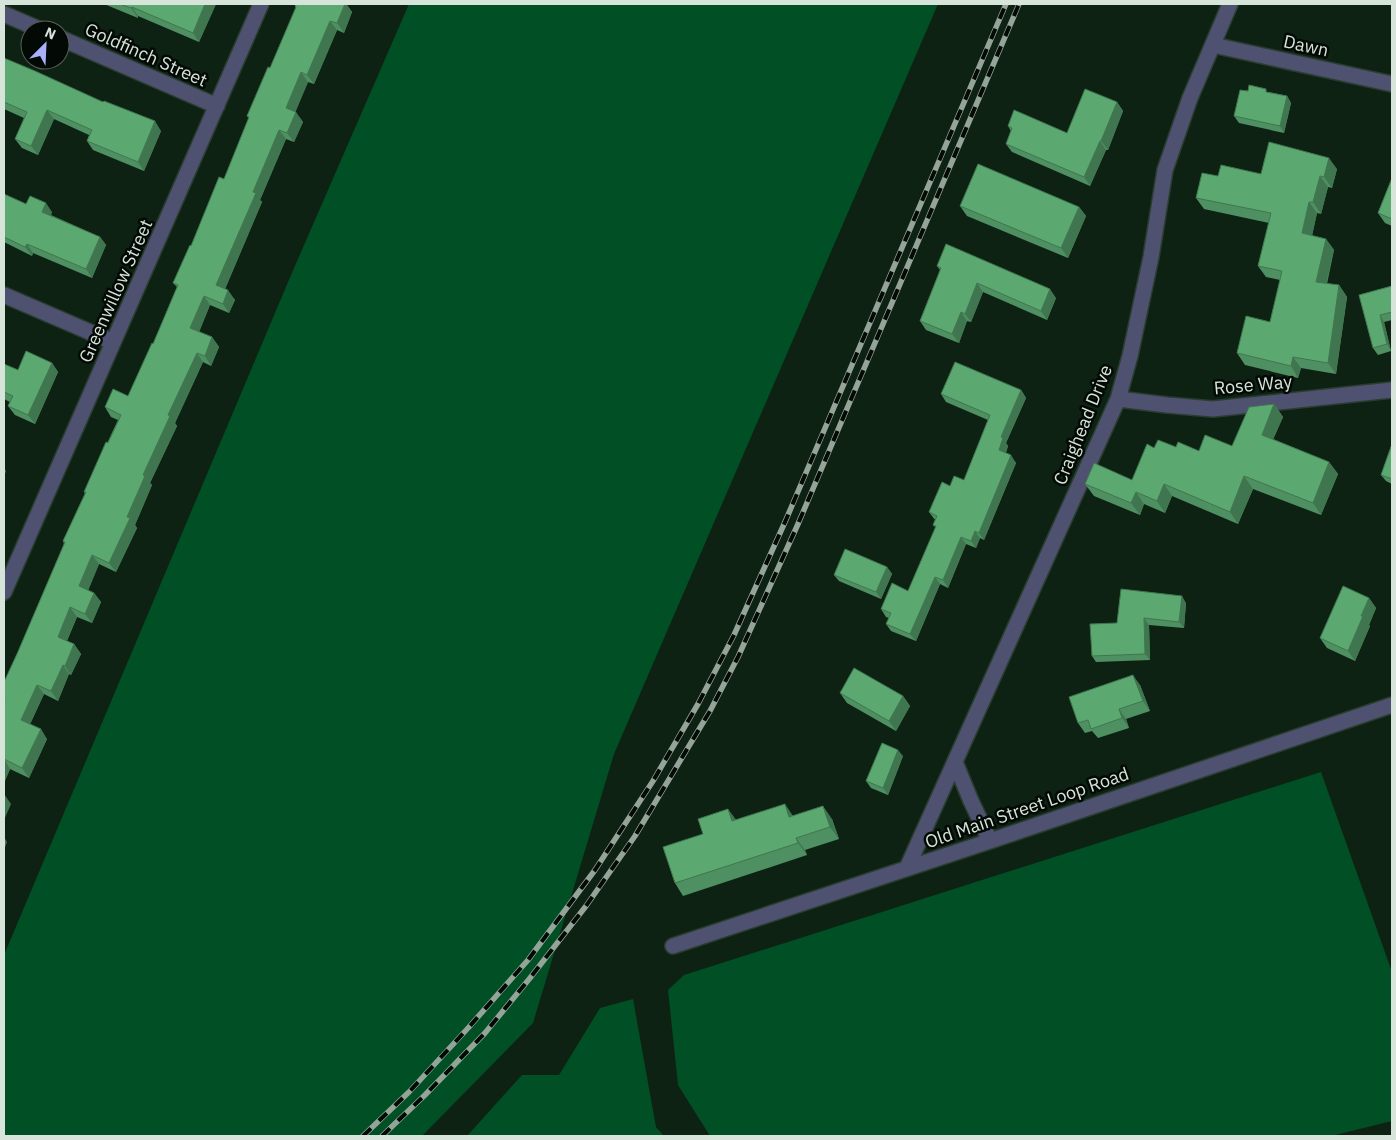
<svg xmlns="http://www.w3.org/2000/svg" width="1396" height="1140" font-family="'IBM Plex Sans',sans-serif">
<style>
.grass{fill:#014f24}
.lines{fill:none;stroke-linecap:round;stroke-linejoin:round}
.minor-casing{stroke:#2a3d30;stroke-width:18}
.minor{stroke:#4f5170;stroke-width:15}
.rail-casing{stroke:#94a498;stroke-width:5.5}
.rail{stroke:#030904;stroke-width:4;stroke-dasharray:11;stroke-linecap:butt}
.wall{fill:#4e9061}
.shaded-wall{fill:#40764f}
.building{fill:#5ba871;stroke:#40764f}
.labels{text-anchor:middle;stroke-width:5;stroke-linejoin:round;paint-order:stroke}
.street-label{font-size:18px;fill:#d7e4d9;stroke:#030904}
</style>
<rect width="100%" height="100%" fill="#0e2214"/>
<path class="grass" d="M409,4H938L614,754L533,1023L422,1136H4V955L291,275Z
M1321,772L1392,972V1121L1331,1136H710L678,1085L668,990L684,975Z
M633,999L656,1127L664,1136H467L522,1075H559L600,1008Z"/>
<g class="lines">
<defs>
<path id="minor" d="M4,14L41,30
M60,38L217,106
M1213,45L1392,84
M4,295L113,342
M1118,399L1167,405L1213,409L1392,390
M4,592L261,4
M955,762L971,801L990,841
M907,868L1118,399L1130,356L1151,257L1165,170L1190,98L1230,4
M673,946L990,841L1392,705"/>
</defs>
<use href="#minor" class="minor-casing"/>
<use href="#minor" class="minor"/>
<defs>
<path id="rail" d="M363,1136L409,1092L469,1027L528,960L595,870L653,781L698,704L734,635L785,522L1006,4
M382,1136L425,1095L485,1033L530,978L586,906L635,836L710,711L738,657L798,524L1019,4"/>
</defs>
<use href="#rail" class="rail-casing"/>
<use href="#rail" class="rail"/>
</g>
<path class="wall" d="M104,4H216L199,42L138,16V18Z
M347,5L352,12L344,33L337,30L314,84L308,82L295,112L303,122L294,142L286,139L260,200L262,202L225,289L235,300L229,313L210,305L199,332L212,337L219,347L211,366L203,362L175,423L177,426L150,483L152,485L135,525L137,528L116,572L99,564L88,590L94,593L101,602L92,623L77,617L67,641L74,644L81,654L71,675L69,674L58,701L44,694L30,724L47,739L29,778L10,769L4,783V682L17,654L64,544L63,541L85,493L84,492L118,420L111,417L105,407L128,396L153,344L177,287L173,283L224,179L249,119L247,116L270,68L296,8L295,6Z
M4,58L161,131L144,171L93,150L87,141L89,135L54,119L38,155L22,148L15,139L24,118L4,109Z
M1248,91L1269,92L1287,96L1291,103L1284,133L1239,123L1234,116Z
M1117,102L1123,111L1108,150H1106L1090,186L1012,152L1006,144L1011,131L1008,126L1067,133Z
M1337,169L1332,188L1328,187L1321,214L1317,213L1312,236L1326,239L1334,250L1327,284L1339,285L1347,297L1336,374L1301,368L1298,378L1245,365L1237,353L1270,322L1280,280L1266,277L1258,266L1269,223L1204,209L1196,198L1218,176Z
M1392,178V226L1385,223L1378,213Z
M4,194L26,204L52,212L51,215L100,237L106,245L92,278L33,253L32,256L4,242Z
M960,206L1079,207L1086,216L1068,258L967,216Z
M937,266L1056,298L1047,320L983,292L971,322L967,321L959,343L926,330L920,321L940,270Z
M1392,286V320L1384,322L1391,351L1378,355L1373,348L1359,295Z
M52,363L58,372L35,424L15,415L8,406L10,402L4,399V364L18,370Z
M1021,390L1026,398L1006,443L1008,446L1006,453L1016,463L984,540L980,538L976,548L966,544L948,588L940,584L916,641L891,631L886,624L889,618L886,617L881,609L908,591L936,528L933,525L935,520L929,512L964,480L988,420L946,402L941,394Z
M1274,404L1283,417L1273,439L1329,462L1338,474L1321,515L1253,489L1238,524L1172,496L1165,513L1144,504L1140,515L1094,496L1085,484L1132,480L1154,448L1176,447L1199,451L1232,446Z
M1392,444V484L1386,481L1381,475Z
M887,567L892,574L881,599L839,581L834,575Z
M1369,598L1376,608L1369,625L1370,626L1355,661L1327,648L1320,638Z
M1186,603L1184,628L1149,625L1150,660L1096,662L1092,656L1117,623Z
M1140,685L1150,711L1126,719L1129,728L1098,738L1092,731L1085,733L1078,723Z
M840,693L903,696L910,706L896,731L847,703Z
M903,756L888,795L871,788L866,781Z
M793,816L832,819L839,839L805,850L807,855L683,896L675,883L735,820Z"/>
<path class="shaded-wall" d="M205,4H216L199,42L193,33Z
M342,4H348L347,5L352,12L344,33L337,23Z
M132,7L138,16V18L131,8Z
M330,21L337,30L314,84L307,75Z
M301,72L308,82L293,118L286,108Z
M1287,96L1291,103L1284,133L1280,126Z
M1117,102L1123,111L1108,150L1101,141Z
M47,110L54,119L38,155L31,146Z
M296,112L303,122L294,142L287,133Z
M155,121L161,131L144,171L138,162Z
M279,130L286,139L260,200L262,202L223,294L216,285L253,192Z
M1100,141L1106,150L1090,186L1084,177Z
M1329,158L1337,169L1332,188L1324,177Z
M1320,176L1328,187L1321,214L1313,202Z
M1309,202L1317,213L1310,244L1302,233Z
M46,203L52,212L48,221L42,212Z
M1079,207L1086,216L1068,258L1061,248Z
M100,237L106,245L92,278L86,269Z
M1326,239L1334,250L1324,293L1316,282Z
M27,244L33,253L32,256L25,247Z
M977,283L983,292L971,322L965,314Z
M1339,285L1347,297L1336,374L1328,363Z
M1050,289L1056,298L1047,320L1041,311Z
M228,290L235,300L229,313L223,304Z
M204,296L210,305L197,337L190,328Z
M961,312L967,321L959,343L952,334Z
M1380,315L1384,322L1391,351L1387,344Z
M212,337L219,347L211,366L205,356Z
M197,353L203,362L175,423L177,426L150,483L152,485L135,525L137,528L116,572L109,563L127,517L143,475L168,415Z
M1293,357L1301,368L1298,378L1291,366Z
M52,363L58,372L35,424L28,415Z
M1021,390L1026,398L1006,443L1008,446L1004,457L999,450L1001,437Z
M1274,404L1283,417L1270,447L1262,435Z
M1011,455L1016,463L984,540L979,533Z
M1329,462L1338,474L1321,515L1313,503Z
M4,468L6,471L4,476Z
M1244,476L1253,489L1238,524L1230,512Z
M1164,484L1172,496L1165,513L1157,501Z
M1136,492L1144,504L1140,515L1131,503Z
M975,531L980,538L976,548L971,541Z
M961,537L966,544L948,588L943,580Z
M92,555L99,564L86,596L79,586Z
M887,567L892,574L881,599L876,592Z
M935,577L940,584L916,641L910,634Z
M94,593L101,602L92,623L85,614Z
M1182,596L1186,603L1184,628L1179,622Z
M1369,598L1376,608L1369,625L1370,626L1355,661L1348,651Z
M70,607L77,617L64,647L58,637Z
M1144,618L1149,625L1150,660L1145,654Z
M74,644L81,654L71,675L65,666Z
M63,665L69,674L58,701L51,691Z
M1133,675L1140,685L1150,711L1143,701Z
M37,685L44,694L28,729L21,720Z
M903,696L910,706L896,731L889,721Z
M1119,709L1126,719L1129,728L1122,718Z
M41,729L47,739L29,778L22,768Z
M898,750L903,756L888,795L883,788Z
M4,759L10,769L4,783Z
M4,794L11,804L4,820Z
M785,804L793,816L789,817Z
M823,806L832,819L839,839L830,827Z
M728,809L737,821H732Z
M4,837L7,842L4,850Z
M796,838L805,850L807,855L798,843Z"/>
<path class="building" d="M120,4H205L193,33L132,7L131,8Z
M296,4H345L337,23L330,21L307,75L301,72L286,108L296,112L287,133L279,130L253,192L256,193L216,285L228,290L223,304L204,296L190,328L212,337L205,356L197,353L168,415L170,416L143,475L145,476L127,517L130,518L109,563L92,555L79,586L94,593L85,614L70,607L58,637L74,644L65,666L63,665L51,691L37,685L21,720L41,729L22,768L4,759V702L5,699L4,698V682L17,654L65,542L63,541L86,492H84L106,442L108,443L121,415L105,407L113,389L128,396L152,343L153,344L178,285L173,283L190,245L191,246L219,177L224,179L249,117L247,116L268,67L270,68L296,7L295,6Z
M4,58L35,71L103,102L104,101L155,121L138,162L87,141L92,130L47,110L31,146L15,139L27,112L4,102Z
M1249,85L1266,89V92L1287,96L1280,126L1234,116L1240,90L1248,91Z
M1085,89L1117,102L1101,141H1100L1084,177L1006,144L1012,128L1008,126L1014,110L1067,133Z
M1269,142L1329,158L1324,177L1320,176L1313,202H1309L1302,233L1326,239L1316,282L1339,285L1328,363L1293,357L1291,366L1237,353L1246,316L1270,322L1282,271L1258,266L1271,213L1196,198L1202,173L1218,176L1221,165L1261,174Z
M978,164L1079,207L1061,248L960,206Z
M1392,178V219L1378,213Z
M4,194L26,204L30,196L46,203L42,212L100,237L86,269L27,244L25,247L4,237Z
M946,244L1050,289L1041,311L977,283L965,314L961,312L952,334L920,321L941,268L937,266Z
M1392,286V312L1380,315L1387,344L1373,348L1359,295Z
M26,351L52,363L28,415L8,406L13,396L4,392V364L18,370Z
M955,362L1021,390L1001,437L1003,438L999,450L1011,455L979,533L975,531L971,541L961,537L943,580L935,577L910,634L886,624L891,613L881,609L892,583L908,591L936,526L933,525L937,516L929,512L942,482L950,486L954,476L964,480L990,415L941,394Z
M1274,404L1262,435L1329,462L1313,503L1244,476L1230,512L1164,484L1157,501L1136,492L1131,503L1085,484L1094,463L1132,480L1147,444L1154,448L1158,440L1176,447L1178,442L1199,451L1205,435L1232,446L1249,407Z
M1392,444V479L1381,475Z
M845,549L887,567L876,592L834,575Z
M1343,586L1369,598L1361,616H1363L1348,651L1320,638Z
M1121,589L1182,596L1179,622L1144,618L1145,654L1092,656L1090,624L1117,623Z
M854,668L903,696L889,721L840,693Z
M1133,675L1143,701L1119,709L1122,718L1091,729L1088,720L1078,723L1069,697Z
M882,743L898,750L883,788L866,781Z
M785,804L789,817L823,806L830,827L796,838L798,843L675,883L663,847L703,834L698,819L728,809L732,821Z"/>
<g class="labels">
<g class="street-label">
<text transform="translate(1306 46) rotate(12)" y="6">Dawn</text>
<text transform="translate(146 55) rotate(24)" y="6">Goldfinch Street</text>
<text transform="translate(116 291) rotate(-66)" y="6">Greenwillow Street</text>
<text transform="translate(1253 385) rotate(-5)" y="6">Rose Way</text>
<text transform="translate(1083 425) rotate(-68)" y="6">Craighead Drive</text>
<text transform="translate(1027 808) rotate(-19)" y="6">Old Main Street Loop Road</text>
</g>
</g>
<rect width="1396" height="1140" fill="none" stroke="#d7e4d9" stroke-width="10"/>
<g transform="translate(45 45) rotate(24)"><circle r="24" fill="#030904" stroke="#586159"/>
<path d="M0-4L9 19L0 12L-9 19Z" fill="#aab0fb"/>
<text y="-8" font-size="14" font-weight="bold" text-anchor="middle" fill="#d7e4d9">N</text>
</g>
</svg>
